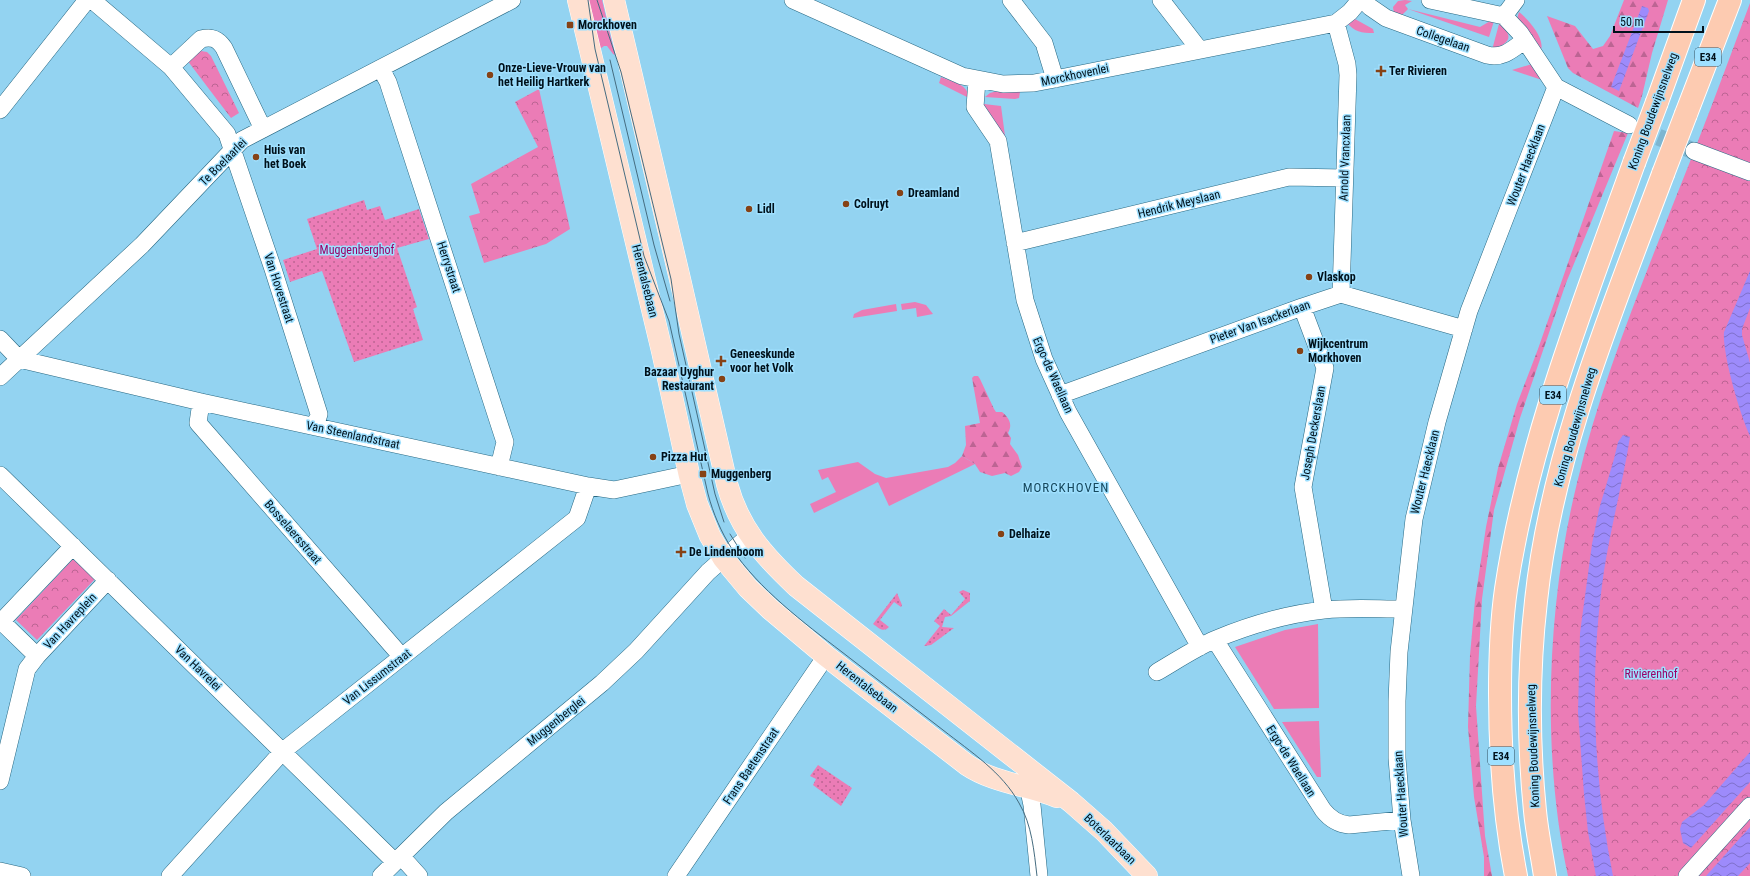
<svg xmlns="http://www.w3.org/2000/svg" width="1750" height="876" font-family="'Roboto Condensed',sans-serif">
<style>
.grass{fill:#eb7cb6}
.forest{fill:url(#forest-firs)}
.park{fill:url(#park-crowns)}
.garden{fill:url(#garden-dots)}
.water{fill:url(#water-waves)}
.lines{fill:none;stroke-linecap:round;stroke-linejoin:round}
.minor-tunnel{stroke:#7db6d1;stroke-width:17;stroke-dasharray:17 8;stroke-linecap:butt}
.minor-casing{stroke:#276883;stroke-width:18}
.major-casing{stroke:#fff;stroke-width:22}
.highway-casing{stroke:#fff;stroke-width:24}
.minor{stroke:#fff;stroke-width:17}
.major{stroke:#fee0d0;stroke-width:21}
.highway{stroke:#fdcbb1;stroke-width:22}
.tram{stroke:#456c80;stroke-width:1}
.highway-bridge-casing{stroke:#fff;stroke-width:24;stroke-linecap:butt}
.highway-bridge{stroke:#fdcbb1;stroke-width:22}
.poi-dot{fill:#864216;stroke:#9fe0ff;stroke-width:1.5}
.labels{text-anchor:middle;stroke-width:3;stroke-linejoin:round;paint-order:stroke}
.shield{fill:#9fe0ff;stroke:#304f5f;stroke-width:1}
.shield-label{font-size:11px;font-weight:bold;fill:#00111b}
.poi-label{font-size:12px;font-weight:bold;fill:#00111b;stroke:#9fe0ff;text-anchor:start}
.street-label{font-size:12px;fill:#00111b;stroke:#9fe0ff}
.park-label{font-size:12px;fill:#9a0066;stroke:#9fe0ff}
.neighbourhood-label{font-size:13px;letter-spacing:1px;fill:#16475c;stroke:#9fe0ff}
</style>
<defs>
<pattern id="forest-firs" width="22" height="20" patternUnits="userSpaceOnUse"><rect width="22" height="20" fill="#eb7cb6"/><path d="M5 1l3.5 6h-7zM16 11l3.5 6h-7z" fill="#bc6493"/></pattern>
<pattern id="park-crowns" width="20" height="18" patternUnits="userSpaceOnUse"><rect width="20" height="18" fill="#eb7cb6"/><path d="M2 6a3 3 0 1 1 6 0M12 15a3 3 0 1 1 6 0" fill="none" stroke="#bc6493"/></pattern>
<pattern id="garden-dots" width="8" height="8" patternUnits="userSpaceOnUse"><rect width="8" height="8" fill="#eb7cb6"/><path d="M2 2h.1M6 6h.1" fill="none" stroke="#bc6493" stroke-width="1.8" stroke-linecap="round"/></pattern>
<pattern id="water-waves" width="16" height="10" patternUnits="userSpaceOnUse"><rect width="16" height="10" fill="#9d8bfb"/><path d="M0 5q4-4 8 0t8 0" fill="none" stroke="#7e70ca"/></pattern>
</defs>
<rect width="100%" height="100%" fill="#93d3f1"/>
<path class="grass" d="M586,0H602L615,55L613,54L607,46H604L600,49Z
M1405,0L1412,1L1405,5L1408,9L1480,27L1492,20L1494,21L1489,37L1408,9L1399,18L1394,14L1393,7L1398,1Z
M1519,12C1528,19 1545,38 1541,50L1517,19Z
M1355,19L1373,29L1374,33C1361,33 1355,32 1346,22Z
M1499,24C1516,37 1508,44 1492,50Z
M1532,64L1542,80L1512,70Z
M941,77C953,82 968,84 969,98L939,83Z
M997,91L1020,92L1019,98L1015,99L985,97L990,93Z
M984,104L1001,106L1005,136L984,107Z
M915,302L926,305L933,314L917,317L916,308L902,310L901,304Z
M896,304L897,311L853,318L854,314L862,310Z
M962,456L975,464L889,506L878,482L814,513L810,504L836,492L828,477L822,480L818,470L858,462L875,474L886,478L948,467L955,463Z
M1318,624L1319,708L1274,709L1235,647L1285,630Z
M1319,721L1321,777H1317L1282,722Z"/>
<path class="forest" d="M1624,0H1668L1652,53L1642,96L1638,108L1573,73L1568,68L1547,16L1575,26L1593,49L1603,46L1610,36Z
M1614,131L1628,133L1566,283L1520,418L1494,510L1482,599L1476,706L1485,836L1492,876H1484V857L1474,797L1468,727L1470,655L1475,600L1486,527L1498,468L1517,404L1538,349Z
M974,376H978L980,379L994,409L996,412H1002C1009,418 1013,424 1008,433L1011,438L1010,444L1018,455L1022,467L1019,472L1011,476L1005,473L992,476L980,472L975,464L962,456L966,445L965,426L980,423L972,378Z"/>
<path class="park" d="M1750,3V876H1568C1541,753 1547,604 1577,483C1599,390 1635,301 1670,212C1698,143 1724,73 1750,3Z
M201,51L207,52L211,56L239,113L231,118L187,60Z
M539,89L570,229L546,244L484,263L469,216L480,213L471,184L538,147L515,102Z
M73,559L95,579L37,640L16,620Z"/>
<path class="garden" d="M364,200L367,210L380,206L385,220L419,209L429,239L397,248L417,307L413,309L423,340L354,362L322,271L290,282L283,260L317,249L307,219Z
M963,590L970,593V601L951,616L945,617L942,627L954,628L931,645L924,646L940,626L934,621L944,609L951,615L965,599L959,592Z
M897,593L902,605L901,607L894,602L880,620L889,627C883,633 879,628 873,624Z
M818,765L852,788L841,806L813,785L816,779L810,776Z"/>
<path class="water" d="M1642,6L1648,8L1649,11L1619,91L1611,87Z
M1750,271V308L1742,329V335L1750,363V436C1740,415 1722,353 1724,332Z
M1623,435L1630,437C1623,482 1611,526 1604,571C1589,672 1593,776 1613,876H1596L1588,832L1584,794L1578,712L1580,633L1592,544L1599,509L1614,459L1618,442Z
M1750,752V782L1691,848L1683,843L1680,829L1682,822L1704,805Z
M1750,827V863L1738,876H1706Z"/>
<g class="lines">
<path class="minor-tunnel" d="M1635,128L1694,151"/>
<defs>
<path id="minor" d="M92,0L171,67L227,134L273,269L319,414L315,427
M793,0L962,76L1003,84L1034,83L1055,79L1336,23L1350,12L1360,0
M1011,0L1044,43L1055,79
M1161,0L1199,49
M1363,0L1370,7L1386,18L1487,55C1503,59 1513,49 1525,40
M1430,0L1504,16L1520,33L1556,87
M1504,16L1516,0
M1336,23L1347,64L1348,75L1341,294
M171,67L201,39C212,36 218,39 224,48L263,129
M381,69L388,82L505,442L499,467
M977,80L975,107L998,141L1025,300L1044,359L1068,412L1200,647
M1556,87L1629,125
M0,110L87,0
M1694,151L1750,172
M1015,243L1289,177L1344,178
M1302,307L1325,368L1303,487L1324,610
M0,339L19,359
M19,359L201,402L588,486L614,490L689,474
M0,377L142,245L242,140L512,0
M1060,395L1302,307L1341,294L1464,329
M201,402L198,423L402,657
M0,475L395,862
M2,622L37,656
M0,623L73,546
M1215,640L1323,810C1330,819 1338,824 1349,825L1402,820
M1157,672C1176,661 1195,648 1216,639C1250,625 1287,614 1324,610C1350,607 1376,609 1403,609
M1026,777L1032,805L1039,876
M0,781L27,669L37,656L108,580
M401,856L419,876
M0,871L22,876
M170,876L283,751L577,518L588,486
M381,876L446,812L602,683L636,651L708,572L749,536
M676,876L826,656
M1411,876L1402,820L1397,758V701L1399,652L1414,519L1437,422L1469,311L1556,87
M1687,876L1750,806"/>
<path id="major" d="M578,0L662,351L689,474L697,504L710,536L723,558L748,588L770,609L826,656L967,765C994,783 1027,785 1057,797
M614,0L679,275L727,484C739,528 763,555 796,586L1071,802L1104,831L1147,876"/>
<path id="highway" d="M1657,102L1694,0
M1686,114L1730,0
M1516,876C1504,815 1500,754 1500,693C1500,658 1501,624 1506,589C1528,442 1584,302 1634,163
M1545,876C1542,855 1537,833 1535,811C1528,741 1528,671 1536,601C1551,456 1612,310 1663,174"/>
</defs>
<use href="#minor" class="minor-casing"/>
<use href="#major" class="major-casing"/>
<use href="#highway" class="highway-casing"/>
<use href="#minor" class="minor"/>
<use href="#major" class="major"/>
<use href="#highway" class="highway"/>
<path class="tram" d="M588,0L595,49L644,256L669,321L708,494C713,513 721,532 732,549C759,589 804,623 842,652C876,678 909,704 943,730C971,752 1002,772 1019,803C1032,825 1034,851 1037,876
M597,0L621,72L671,279L679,334L715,494L724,522
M610,60L654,245L670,301
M730,534L745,558"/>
<defs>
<path id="highway-bridge" d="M1634,163L1657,102
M1663,174L1686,114"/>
</defs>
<use href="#highway-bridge" class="highway-bridge-casing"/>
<use href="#highway-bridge" class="highway-bridge"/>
</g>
<g class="poi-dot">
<rect x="566" y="21" width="8" height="8" rx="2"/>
<path d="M1379 65h4v4h4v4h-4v4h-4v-4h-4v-4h4z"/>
<circle cx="490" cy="75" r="4"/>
<circle cx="256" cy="157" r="4"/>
<circle cx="900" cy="193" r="4"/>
<circle cx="846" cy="204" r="4"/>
<circle cx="749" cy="209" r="4"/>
<circle cx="1309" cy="277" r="4"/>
<circle cx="1300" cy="351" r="4"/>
<path d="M719 355h4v4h4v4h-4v4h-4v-4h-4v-4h4z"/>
<circle cx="722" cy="379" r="4"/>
<circle cx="653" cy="457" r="4"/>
<rect x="699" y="470" width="8" height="8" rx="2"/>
<circle cx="1001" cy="534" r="4"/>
<path d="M679 546h4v4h4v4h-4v4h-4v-4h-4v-4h4z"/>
</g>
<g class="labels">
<g class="shield">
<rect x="1695" y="48" width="26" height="18" rx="3"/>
<rect x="1540" y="386" width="26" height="18" rx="3"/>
<rect x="1488" y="747" width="26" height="18" rx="3"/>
</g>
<g class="shield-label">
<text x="1708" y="61">E34</text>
<text x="1553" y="399">E34</text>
<text x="1501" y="760">E34</text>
</g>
<g class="poi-label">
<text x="578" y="29">Morckhoven</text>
<text x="498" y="72">Onze-Lieve-Vrouw van<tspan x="498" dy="14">het Heilig Hartkerk</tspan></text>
<text x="1389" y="75">Ter Rivieren</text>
<text x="264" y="154">Huis van<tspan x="264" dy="14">het Boek</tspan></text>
<text x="908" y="197">Dreamland</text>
<text x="854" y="208">Colruyt</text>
<text x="757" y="213">Lidl</text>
<text x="1317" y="281">Vlaskop</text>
<text x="1308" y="348">Wijkcentrum<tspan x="1308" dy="14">Morkhoven</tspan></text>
<text x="730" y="358">Geneeskunde<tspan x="730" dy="14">voor het Volk</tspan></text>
<text x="714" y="376" text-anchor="end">Bazaar Uyghur<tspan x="714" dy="14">Restaurant</tspan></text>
<text x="661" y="461">Pizza Hut</text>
<text x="711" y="478">Muggenberg</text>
<text x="1009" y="538">Delhaize</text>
<text x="689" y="556">De Lindenboom</text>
</g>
<g class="street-label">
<text transform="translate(1443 39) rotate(19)" y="4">Collegelaan</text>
<text transform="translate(1075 75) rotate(-12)" y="4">Morckhovenlei</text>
<text transform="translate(1653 111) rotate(-70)" y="4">Koning Boudewijnsnelweg</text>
<text transform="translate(1345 158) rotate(-88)" y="4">Arnold Vrancxlaan</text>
<text transform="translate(223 162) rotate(-45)" y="4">Te Boelaarlei</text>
<text transform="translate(1526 165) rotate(-69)" y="4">Wouter Haecklaan</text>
<text transform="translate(1179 204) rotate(-14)" y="4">Hendrik Meyslaan</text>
<text transform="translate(449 267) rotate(72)" y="4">Herrystraat</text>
<text transform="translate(645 281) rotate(76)" y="4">Herentalsebaan</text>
<text transform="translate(279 288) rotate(72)" y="4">Van Hovestraat</text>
<text transform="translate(1260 322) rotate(-20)" y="4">Pieter Van Isackerlaan</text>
<text transform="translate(1053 375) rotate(66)" y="4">Ergo-de Waellaan</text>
<text transform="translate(1575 427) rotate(-74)" y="4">Koning Boudewijnsnelweg</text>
<text transform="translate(1313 433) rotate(-80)" y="4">Joseph Deckerslaan</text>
<text transform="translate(353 435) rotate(12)" y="4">Van Steenlandstraat</text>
<text transform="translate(1425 472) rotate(-76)" y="4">Wouter Haecklaan</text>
<text transform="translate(293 532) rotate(49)" y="4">Bosselaersstraat</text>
<text transform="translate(70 621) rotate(-47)" y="4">Van Havreplein</text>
<text transform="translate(198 668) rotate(44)" y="4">Van Havrelei</text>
<text transform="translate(377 677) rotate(-38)" y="4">Van Lissumstraat</text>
<text transform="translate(867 687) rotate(38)" y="4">Herentalsebaan</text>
<text transform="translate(556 721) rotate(-39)" y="4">Muggenberglei</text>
<text transform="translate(1533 746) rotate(-92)" y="4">Koning Boudewijnsnelweg</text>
<text transform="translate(1291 761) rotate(58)" y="4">Ergo-de Waellaan</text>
<text transform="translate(751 766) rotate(-56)" y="4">Frans Baetenstraat</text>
<text transform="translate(1401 794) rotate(-94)" y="4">Wouter Haecklaan</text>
<text transform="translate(1110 839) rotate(44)" y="4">Boterlaarbaan</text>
</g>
<g class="park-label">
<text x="357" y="254">Muggenberghof</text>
<text x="1651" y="678">Rivierenhof</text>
</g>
<g class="neighbourhood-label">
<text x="1066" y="492">MORCKHOVEN</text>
</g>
</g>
<path d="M1614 26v6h89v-6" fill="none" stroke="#00111b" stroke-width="2"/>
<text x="1620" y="26" font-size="12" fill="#00111b" stroke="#9fe0ff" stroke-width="3" paint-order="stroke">50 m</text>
</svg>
